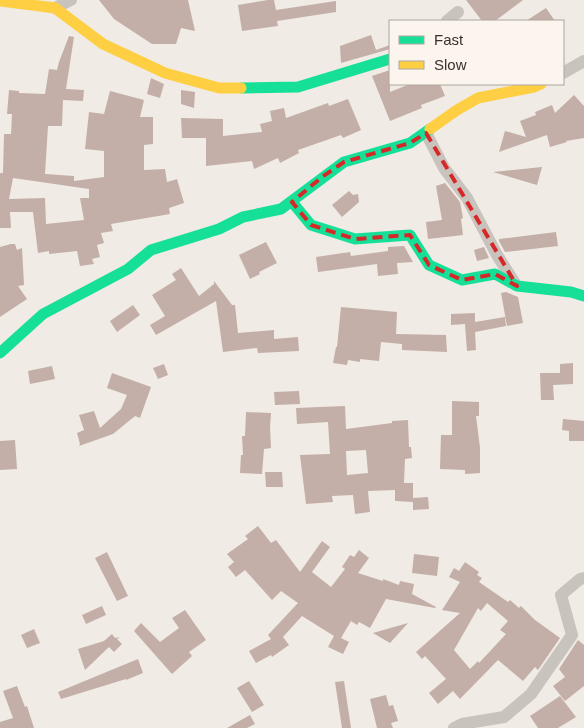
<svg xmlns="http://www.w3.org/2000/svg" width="584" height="728" font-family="Arial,sans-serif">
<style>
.building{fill:#c3afa7;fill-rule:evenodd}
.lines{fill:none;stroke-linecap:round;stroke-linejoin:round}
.street{stroke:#c9c3be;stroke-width:12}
.fast{stroke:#16e098;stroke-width:11}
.slow{stroke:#ffcf43;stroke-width:11}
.marked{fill:none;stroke:#d62828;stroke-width:4;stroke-dasharray:10 6;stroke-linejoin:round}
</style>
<rect width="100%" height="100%" fill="#f0ebe5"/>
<path class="building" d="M99,0H188L195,31L181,28L176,44H152L114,19Z
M268,0H274L276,10L336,1V12L277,21L278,26L242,31L238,5Z
M466,0H523L495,21H482Z
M546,8L555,21H526Z
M371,35L376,50L390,45V49L341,63L340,46Z
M69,36L74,37L66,89L84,90L83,101L63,100L62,126H48L45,174L74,176V181L104,177V151L85,149L89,112L104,114L110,91L144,100L140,117H153V144L144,145V170L165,169L167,182L177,179L184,203L169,208L170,214L111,224L113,231L101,233L104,243L97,245L100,257L92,259L94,264L80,266L77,251L49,254V251L38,253L33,212H10L11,228H0V173H3L4,134H11L12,114H7L9,90L19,91V93L45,94L49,69L57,70L59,62ZM13,178L89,189V198H80L84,220L46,224L45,198L9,199Z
M390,70V92L410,84H440L445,96L421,105L422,108L390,121L372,76Z
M151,78L164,84L160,98L147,94Z
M181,90L195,92L194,108L181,104Z
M574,95L584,106V138L566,141L567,142L550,147L547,135L499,152L505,131L526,137L520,121L536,115L535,112L552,105L555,113Z
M348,99L361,130L343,138L341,135L298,150L299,153L280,163L278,158L254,169L252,161L206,166V138H182L181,118L223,119V136L262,132L260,124L272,121L270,111L284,108L286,118L328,103L329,106Z
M542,167L537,185L493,172Z
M445,183L460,202L463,218L461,219L463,235L428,239L426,222L442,220L436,186Z
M349,191L353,195L358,194L359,202L342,217L332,205Z
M556,232L558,246L505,252L499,241V239Z
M266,242L277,263L259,272L260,274L250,279L239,255Z
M11,244H15L17,250L22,248L24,285L18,286L27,299L0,317V247Z
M404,246L413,262L397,263L398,274L378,276L377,264L318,272L316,257L350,252L351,256L388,251V247Z
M484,247L489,258L477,261L474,250Z
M181,268L199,296L214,284V281L232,305H235L238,333L274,330V339L298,337L299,351L258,353L257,348L223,352L216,301L156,335L150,325L165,316L152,295L176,280L172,274Z
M506,292L518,297L523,323L507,326L501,293Z
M133,305L140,315L117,332L110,321Z
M341,307L397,312L396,334L446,335L447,352L402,350V344L381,342L379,361L360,359V362L348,360L347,365L333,363L336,347H337Z
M475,313V322L505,317L506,326L475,332L476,350L467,351L465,324L451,325V314Z
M573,363V384L553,385L554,400H541L540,373H560V364Z
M164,364L168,375L158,379L153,368Z
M52,366L55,379L30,384L28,371Z
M112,373L151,387L140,418L135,416L113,434L79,446L80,444L77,433L84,430L79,415L94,411L100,428L121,409L127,395L107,388Z
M299,391L300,404L275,405L274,392Z
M452,401L479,402V416H476L480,448V473L465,474V470L440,469L441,435H452Z
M345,406L346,429L392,423V421L408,420L409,447H411L412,458L405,459L404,483H413V498L428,497L429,509L413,510V498V502L395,501V490L368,491L370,512L355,514L353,495L332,496L333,502L306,504L300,455L330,454L328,422L297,424L296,408ZM366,450L368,473L347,475L346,451Z
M246,412L271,413L270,427L271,448L264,449L262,474L240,473L241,455H243L242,436H245Z
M563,419L584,421V441H569V431L562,430Z
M15,440L17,469L0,470V441Z
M265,472H282L283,487H266Z
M258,526L271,543L276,540L300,572L322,541L330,547L312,572L331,587L345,569L342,567L350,555L354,557L359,550L369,558L358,573L383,581V579L399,585L400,581L414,584L412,594L436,607L435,608L386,599L370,628L359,622L357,625L351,621L341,638L349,642L343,654L328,647L334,636L302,616L283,637L289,645L272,657L271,655L256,663L249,651L271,639L268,635L298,603L281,591L272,600L245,570L236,577L228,567L234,562L227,554L248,539L245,536Z
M107,552L128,596L117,601L95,558Z
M414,554L439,557L437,576L412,573Z
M465,562L479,572L477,575L482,578L479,582L508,602L510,600L519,608L521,606L535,620L560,638L538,670L535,667L523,681L498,660L460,699L453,691L438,704L429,693L446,679L425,656L422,659L416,652L460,613L442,610L460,582L449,577L454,568L459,571ZM487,603L508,621L500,630L506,634L479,663L478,661L470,669L454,650L478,608L481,611Z
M102,606L106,615L86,624L82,615Z
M185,610L206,640L189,652L192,656L172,674L134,631L141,623L160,642L179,628L172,618Z
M408,623L390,643L373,633Z
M34,629L40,643L27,648L21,635Z
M112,634L115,638L120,637L117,639L122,644L114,652L109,647L85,670L78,649L104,641Z
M578,640L584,645V686L565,701L553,686L565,677L559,669Z
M138,659L143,673L126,680V679L61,699L58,692Z
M249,681L264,705L252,712L237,688Z
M344,681L351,728H342L335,682Z
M17,686L25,707L27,706L34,728H0V722L13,718L3,691Z
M386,695L389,706L393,705L398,721L391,723L393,728H377L370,699Z
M560,696L576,717L558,728H538L530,716Z
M250,715L255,724L247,728H227Z"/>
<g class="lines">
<path class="street" d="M55,8L71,0
M447,21L458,12
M563,73L584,61
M426,133L444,168L467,198L497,255L516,285
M454,728L462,724L504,717L531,694L572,635L561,595L580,579L584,578"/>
<path class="fast" d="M241,88L298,87L390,59
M292,202L311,225L355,239L410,235L429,265L462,280L495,274L517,286L571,292L584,296
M0,353L43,314L128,269L151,250L219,229L243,217L281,209L344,162L410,143L430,129"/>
<path class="slow" d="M0,1L55,8L103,44L165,73L219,88H241
M430,129L457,110L478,98L534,87L541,84"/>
</g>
<path class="marked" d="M426,133L517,286L495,274L462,280L429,265L410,235L355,239L311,225L292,202L322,177L344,162L410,143Z"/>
<rect x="389" y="20" width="175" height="65" fill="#fbf5ee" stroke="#aea6a0"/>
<rect x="399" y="36" width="25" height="8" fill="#16e098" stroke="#aea6a0"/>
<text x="434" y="45" font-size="15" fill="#3b302b">Fast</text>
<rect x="399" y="61" width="25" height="8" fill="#ffcf43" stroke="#aea6a0"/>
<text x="434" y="70" font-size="15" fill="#3b302b">Slow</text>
</svg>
